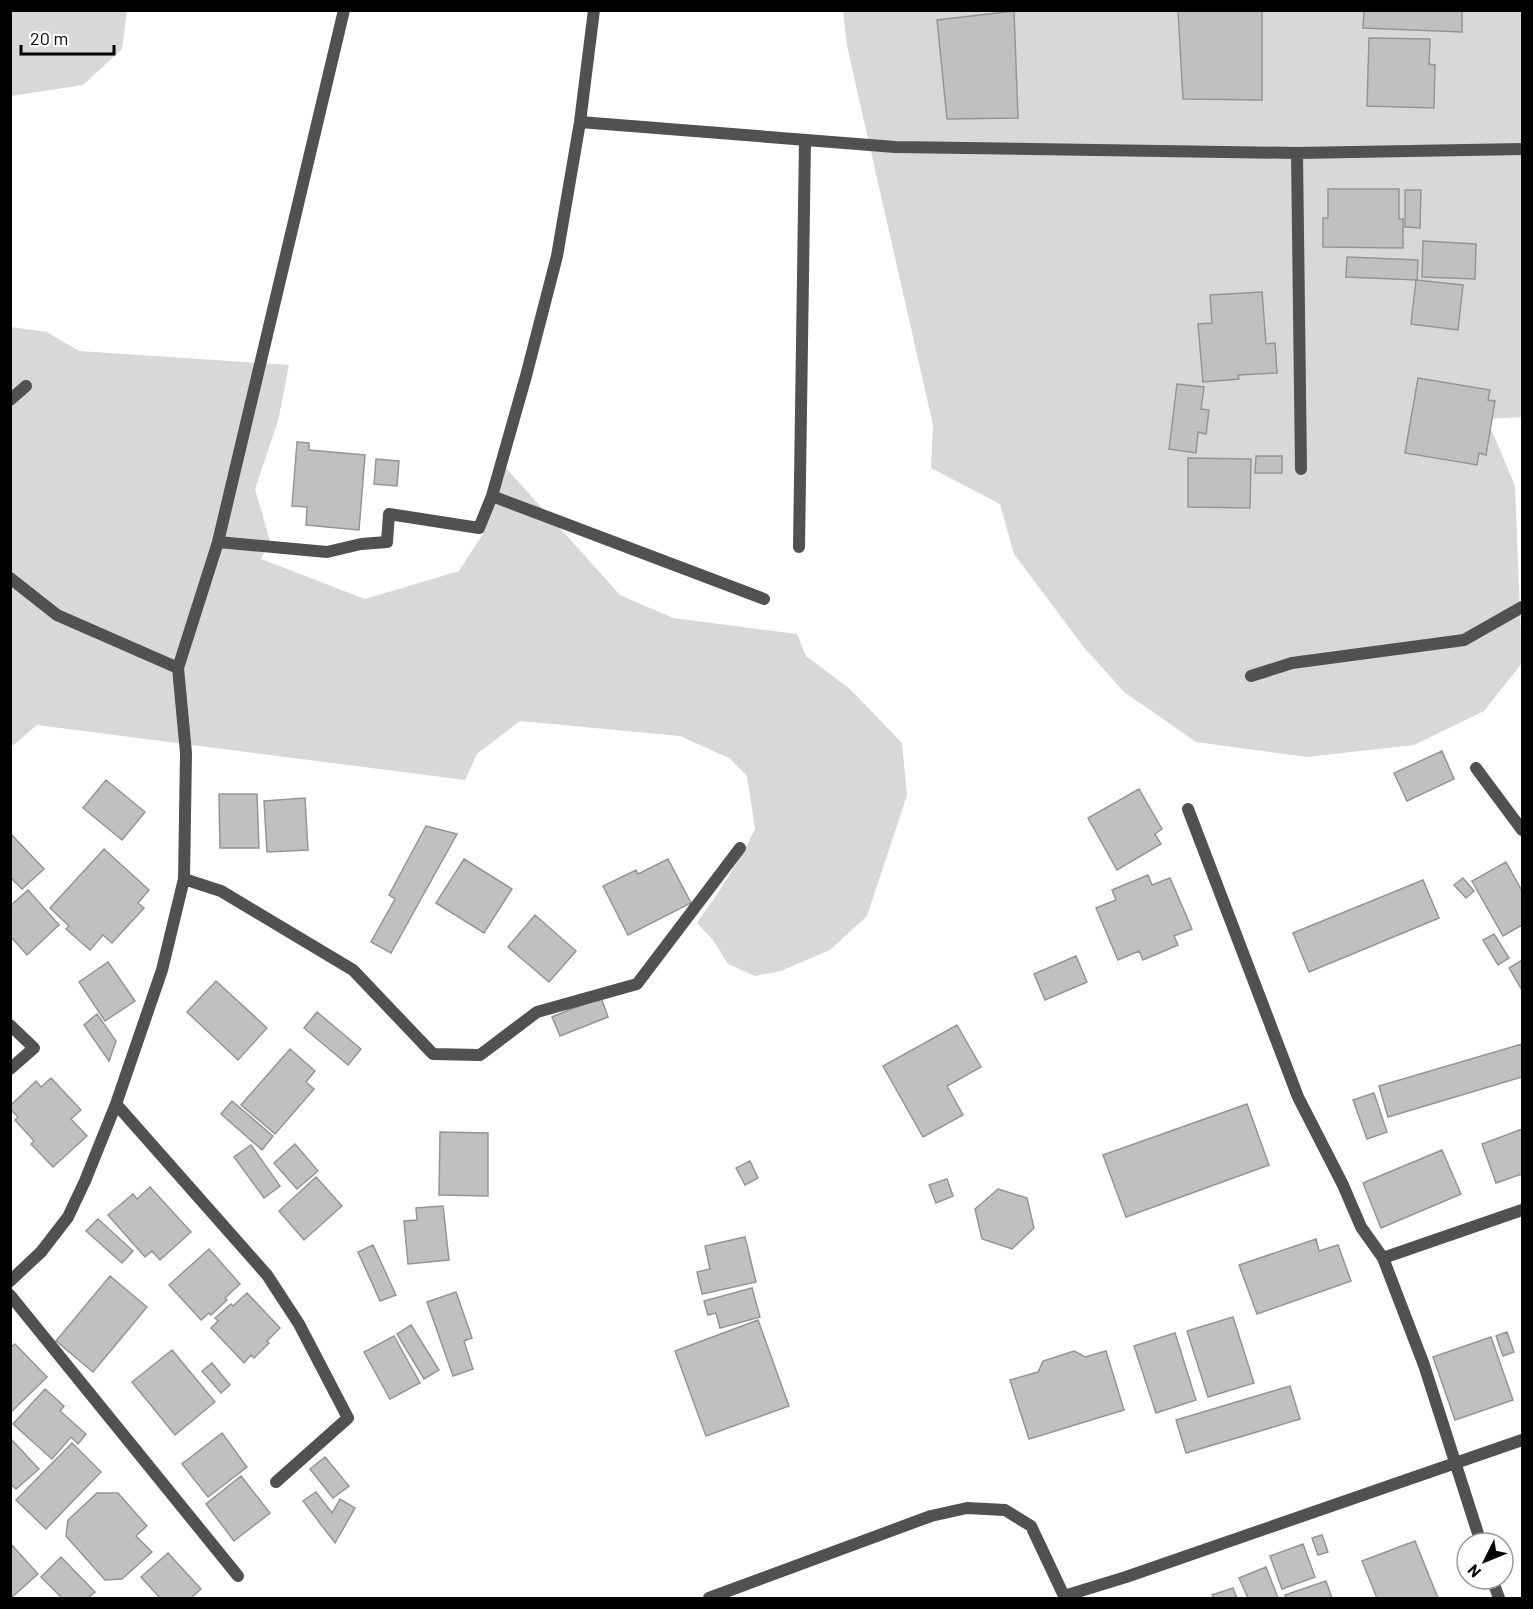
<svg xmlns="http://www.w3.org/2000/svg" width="1533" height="1609" font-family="Barlow,sans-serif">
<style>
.green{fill:#d8d8d8}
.building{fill:#c0c0c0;stroke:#959595;stroke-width:1.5}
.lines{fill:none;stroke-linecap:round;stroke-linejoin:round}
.minor{stroke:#515151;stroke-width:12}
</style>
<rect width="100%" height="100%" fill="#fff"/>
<path class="green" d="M10,11H127L122,49L83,85L11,96Z
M843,11H1522V417L1487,419L1515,486L1522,663L1484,711L1414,745L1307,757L1196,742L1124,692L1082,645L1014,554L1000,504L931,468L933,425L847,46Z
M11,327L47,332L79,351L289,365L278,421L255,489L270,541L261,559L365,599L459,571L483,534L506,468L620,595L673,618L797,634L806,656L850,689L902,743L907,795L867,916L830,950L781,971L755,976L728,964L713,940L697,923L720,890L744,851L755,829L747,776L729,758L680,736L520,721L477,754L465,780L37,725L11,747Z"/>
<path class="building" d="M1178,10H1262V100L1183,99Z
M1364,10H1462V32L1363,28Z
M1014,11L1018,118L947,119L937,20Z
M1369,38L1430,39L1429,64L1435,65L1434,108L1367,106Z
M1328,189H1399V219H1403V248L1323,247V218H1328Z
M1405,190H1421L1420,228L1405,227Z
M1423,241L1476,244L1475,279L1422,277Z
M1347,257L1418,260L1417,280L1346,277Z
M1416,280L1463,285L1458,330L1411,324Z
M1262,292L1266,344L1275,343L1277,373L1238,375L1239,379L1203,382L1198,324L1212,323L1210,295Z
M1418,378L1490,390L1488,400L1495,401L1486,455L1479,453L1477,465L1405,453Z
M1177,384L1204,387L1201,409L1209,410L1206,434L1198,432L1196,453L1169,449Z
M297,442L309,443V450L365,455L359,530L306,525L307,507L292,506Z
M1256,456H1282V473H1255Z
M1188,458L1251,459L1250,508L1188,507Z
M376,459L399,461L397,486L374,484Z
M1442,751L1454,779L1407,801L1394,773Z
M106,780L145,812L122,840L83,808Z
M1139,789L1162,829L1155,834L1161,844L1117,870L1088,818Z
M219,794H257L259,848H220Z
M305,798L308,850L267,852L264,801Z
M426,826L457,834L391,953L371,942L395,899L389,895Z
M10,833L44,869L22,889L10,877Z
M104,849L149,890L138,903L144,908L112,943L103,935L90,950L66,929L69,926L50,908Z
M464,859L512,889L484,933L436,903Z
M668,859L691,903L628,935L603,886L636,870L638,874Z
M1506,862L1522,891V925L1503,936L1472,881Z
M1148,875L1152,885L1170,878L1192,929L1174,936L1178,945L1143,960L1139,951L1118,960L1096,908L1116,900L1112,890Z
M1463,878L1474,891L1466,898L1454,885Z
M1423,880L1439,918L1309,972L1293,933Z
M28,890L59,925L27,955L10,936V906Z
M535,915L576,951L549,982L508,947Z
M1494,934L1509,958L1498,965L1483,940Z
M1076,956L1087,982L1045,1000L1034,974Z
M1522,960V990L1509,968Z
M108,962L135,1001L105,1021L79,982Z
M216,981L267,1028L238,1060L187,1012Z
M601,997L608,1017L560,1036L552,1017Z
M317,1012L361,1049L348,1065L304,1028Z
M97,1014L116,1041L109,1061L84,1025Z
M957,1025L981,1067L947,1086L963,1115L923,1137L883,1066Z
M1522,1044V1077L1388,1117L1379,1086Z
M290,1049L315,1071L306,1082L314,1089L275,1134L241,1105Z
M51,1078L81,1110L71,1119L87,1136L53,1167L31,1144L34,1141L15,1120L18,1117L10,1109V1106L36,1081L41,1087Z
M1374,1093L1387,1132L1367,1139L1353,1100Z
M232,1101L273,1136L262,1150L221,1114Z
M1247,1104L1269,1165L1126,1217L1103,1155Z
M1522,1129V1174L1496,1183L1482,1144Z
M440,1132L488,1133V1196L439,1195Z
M295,1144L318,1171L297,1189L274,1163Z
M251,1145L280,1186L264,1198L234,1157Z
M1442,1150L1461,1194L1381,1228L1363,1183Z
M750,1161L758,1178L745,1185L736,1168Z
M316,1177L342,1206L304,1240L279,1211Z
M947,1179L953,1196L936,1203L929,1185Z
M150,1187L191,1232L160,1260L152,1251L145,1257L108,1215L133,1194L137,1199Z
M998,1189L1027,1198L1034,1228L1012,1249L982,1239L975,1209Z
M443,1206L449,1260L408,1264L404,1221L417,1220L416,1208Z
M98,1219L133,1251L122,1263L86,1231Z
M745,1237L756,1282L702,1294L697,1272L710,1269L705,1246Z
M1316,1239L1319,1251L1338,1245L1351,1281L1257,1314L1239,1265Z
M373,1245L396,1295L380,1301L358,1252Z
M209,1249L240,1284L225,1298L227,1300L211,1315L209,1313L201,1320L169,1285Z
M110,1276L147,1307L93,1372L56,1341Z
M752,1288L760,1317L720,1328L716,1313L708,1315L704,1301Z
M456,1292L472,1338L464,1341L473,1369L453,1376L427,1302Z
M247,1293L280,1328L267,1341L269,1343L254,1358L251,1355L244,1363L211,1328L218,1321L215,1318L231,1304L233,1306Z
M1233,1317L1254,1383L1208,1397L1187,1331Z
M758,1320L789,1406L706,1436L675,1351Z
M411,1325L439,1370L424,1379L397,1334Z
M1507,1332L1514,1352L1503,1356L1496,1336Z
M1175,1333L1196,1400L1156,1413L1134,1346Z
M394,1336L420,1383L390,1399L364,1352Z
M1491,1337L1513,1400L1455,1420L1433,1357Z
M15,1344L47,1377L10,1413V1348Z
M172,1350L215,1402L175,1435L132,1382Z
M1074,1351L1085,1357L1106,1351L1124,1410L1029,1439L1010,1380L1038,1372L1043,1361Z
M212,1363L230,1385L221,1393L202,1371Z
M1290,1386L1300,1419L1186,1453L1176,1420Z
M45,1389L64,1406L60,1411L86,1434L78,1444L71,1437L52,1459L13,1424Z
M222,1433L247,1467L208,1497L182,1464Z
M10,1438L39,1469L16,1489L10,1483Z
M72,1443L101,1472L46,1529L16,1500Z
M325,1457L349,1486L333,1498L310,1469Z
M241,1476L270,1513L234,1541L206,1504Z
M316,1492L332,1513L340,1499L355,1508L335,1543L303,1501Z
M97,1493H118L147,1526L136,1536L152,1552L122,1579L105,1580L66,1536L68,1520Z
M1322,1535L1328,1552L1318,1555L1312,1538Z
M1415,1541L1438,1598H1377L1362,1561Z
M10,1543L38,1574L11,1598H10Z
M1303,1544L1315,1577L1282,1589L1270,1556Z
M168,1553L201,1589L191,1598H160L141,1577Z
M61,1557L95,1592L88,1598H62L41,1577Z
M1266,1567L1278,1598H1248L1239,1578Z
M1326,1581L1332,1598H1286L1285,1595Z
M1233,1588L1237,1598H1214L1212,1595Z"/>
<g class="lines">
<path class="minor" d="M580,122L895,147L1297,153L1522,149
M1297,153L1301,469
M10,400L26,386
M492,496L764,599
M218,542L327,552L361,544L387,542L389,514L479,528L492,496L526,376L557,256L580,122L594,10
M799,547L805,140
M10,578L57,615L178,668
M1251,676L1292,663L1464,640L1522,607
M1476,768L1522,830
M1188,809L1298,1097L1343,1185L1361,1227L1383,1258L1424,1365L1481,1543
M184,879L221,891L353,970L433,1054L480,1055L537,1012L637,984L740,848
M10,1025L34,1048L10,1069
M116,1104L267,1275L299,1324L348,1418L276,1482
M1383,1258L1522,1210
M10,1281L41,1252L68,1217L85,1181L116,1104L162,970L184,879L186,753L178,668L218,542L344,10
M10,1295L238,1576
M1492,1579L1499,1598
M709,1598L931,1516L967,1508L1005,1510L1031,1526L1064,1596L1126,1577L1522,1440"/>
</g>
<rect width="1533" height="1609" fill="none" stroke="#000000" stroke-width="24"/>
<g transform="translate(1485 1561) rotate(227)"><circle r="28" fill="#ffffff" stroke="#999999" stroke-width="1.5"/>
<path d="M0-4.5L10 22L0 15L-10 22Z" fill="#000000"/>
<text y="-9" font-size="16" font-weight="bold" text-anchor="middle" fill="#000000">N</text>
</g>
<path d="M21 45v9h93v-9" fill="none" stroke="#000000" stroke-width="3"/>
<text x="30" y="45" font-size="18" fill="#000000" stroke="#ffffff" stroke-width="4.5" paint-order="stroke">20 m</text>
</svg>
